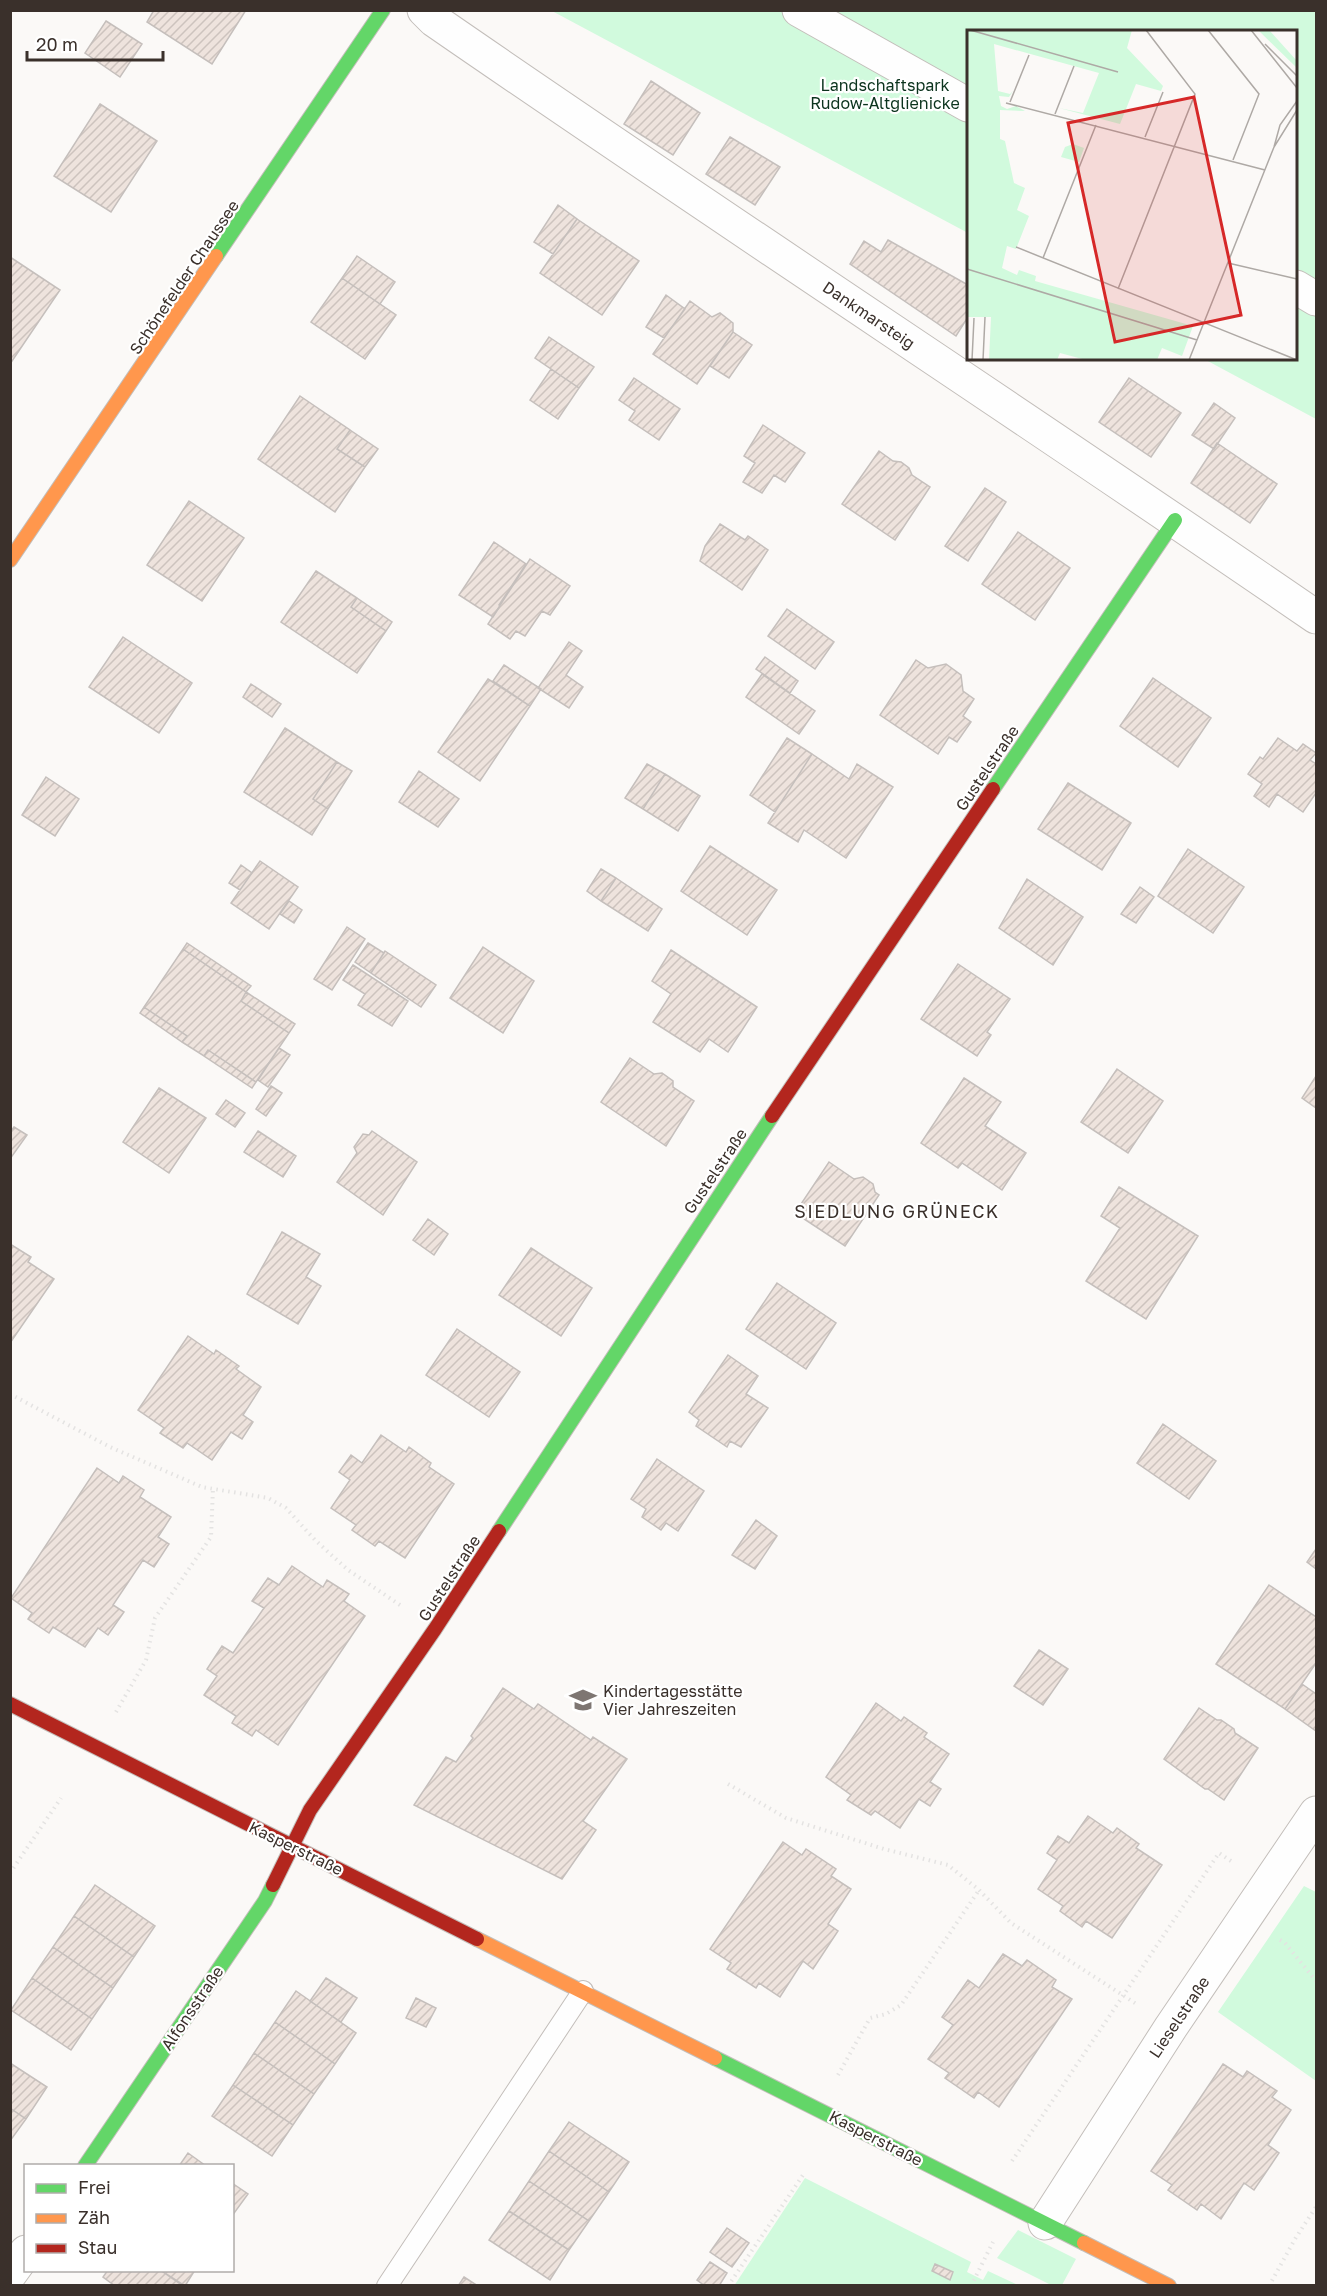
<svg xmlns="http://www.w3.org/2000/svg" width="1327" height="2296" font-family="'Golos Text',sans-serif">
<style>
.green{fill:#d1fadd}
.building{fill:url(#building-hatch);stroke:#c5bfbc;stroke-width:1.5}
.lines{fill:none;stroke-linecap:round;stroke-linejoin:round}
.lane-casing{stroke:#c3beba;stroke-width:22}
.street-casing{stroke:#c3beba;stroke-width:35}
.fast-casing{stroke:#c3beba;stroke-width:16}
.slow-casing{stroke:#c3beba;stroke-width:16}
.jam-casing{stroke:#c3beba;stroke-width:16}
.path{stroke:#e4e3e2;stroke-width:4;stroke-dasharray:1.5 4.5;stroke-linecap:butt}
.lane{stroke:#fefefe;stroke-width:20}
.street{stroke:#fefefe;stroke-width:33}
.fast{stroke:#63d668;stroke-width:14}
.slow{stroke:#ff974d;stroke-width:14}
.jam{stroke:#b3261e;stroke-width:14}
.labels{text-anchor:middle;stroke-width:4.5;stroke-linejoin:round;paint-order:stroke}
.park-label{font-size:16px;fill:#0b331d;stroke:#fff}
.street-label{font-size:16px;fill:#3a302b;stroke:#fff}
.poi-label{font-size:16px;fill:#3a302b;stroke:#fff;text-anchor:start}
.neighbourhood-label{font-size:18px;letter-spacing:1.5px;fill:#3a302b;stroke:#fff}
.inset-road{fill:none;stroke:#aea9a5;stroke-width:1.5}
.view{fill:#d62828;fill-opacity:0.15;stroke:#d62828;stroke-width:3}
.inset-edge{fill:none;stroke:#3a302b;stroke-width:3}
</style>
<defs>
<pattern id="building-hatch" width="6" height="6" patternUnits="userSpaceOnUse" patternTransform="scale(1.5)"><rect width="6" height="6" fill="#eee3dd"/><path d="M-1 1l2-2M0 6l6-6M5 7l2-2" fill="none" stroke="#cdc3be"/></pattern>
</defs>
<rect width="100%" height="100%" fill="#fbf9f7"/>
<path class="green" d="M552,11H1316V419L1204,359L1296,358V32H968V233Z
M1304,1886L1316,1892V2081L1218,2012Z
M805,2178L971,2262L967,2272L983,2280L988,2271L1018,2285L734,2286Z
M1018,2230L1076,2259L1062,2285H1051L997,2258Z"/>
<path class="building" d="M154,10H246L212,64L147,22Z
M106,21L142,44L120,77L85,53Z
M651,81L700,113L673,155L624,124Z
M100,104L157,141L111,212L54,176Z
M730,137L780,167L755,205L706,174Z
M558,205L577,219L553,254L534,242Z
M577,219L639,261L602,315L540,273Z
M888,240L968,285V317L956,336L850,264L864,241L881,252Z
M357,256L395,282L380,304L342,278Z
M10,257L60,290L10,364Z
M342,278L396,315L365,359L311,322Z
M666,295L685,309L664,338L646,327Z
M690,301L712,317L720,313L733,323V332L697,384L653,354Z
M733,332L752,345L729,378L710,366Z
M549,337L594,367L579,388L535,358Z
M551,369L579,388L558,419L530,400Z
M634,378L680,409L659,440L629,420L635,411L619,400Z
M1129,378L1181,413L1151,457L1099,422Z
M300,396L350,430L337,449L365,467L335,512L258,459Z
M1214,403L1235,418L1214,449L1192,435Z
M763,425L805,453L785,482L774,475L762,493L743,482L755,463L744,456Z
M350,430L378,449L365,467L337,449Z
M1217,443L1277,484L1250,523L1191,483Z
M879,451L893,461L901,462L909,468L912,475L930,487L895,540L842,504Z
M985,488L1006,502L968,561L945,546Z
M189,501L244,538L202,601L147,565Z
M720,524L745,540L748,536L768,550L742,590L700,561L705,546Z
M1018,532L1070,568L1035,620L982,584Z
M494,542L526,564L499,605L500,606L493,617L459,595Z
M530,559L570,586L550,615L542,611L525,636L516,631L510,639L488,624Z
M316,571L357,598L351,607L386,631L357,673L281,622Z
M357,598L392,622L386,631L351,607Z
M787,609L834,642L815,669L768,636Z
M123,637L192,683L159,733L89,687Z
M569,642L582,651L566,675L583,687L569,708L538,688Z
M765,657L798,681L790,693L756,669Z
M916,660L928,668L946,664L961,675L963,691L974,699L963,716L971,722L957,742L949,737L938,754L880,715Z
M504,665L541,689L530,706L493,681Z
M762,674L815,711L799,734L746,697Z
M1153,678L1211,718L1178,767L1120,726Z
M488,679L530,706L480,781L438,752Z
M251,684L281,704L272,717L243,697Z
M285,728L337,762L313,799L328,809L312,835L244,792Z
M787,738L812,754L775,812L750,795Z
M1278,738L1297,751L1303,744L1316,753L1310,760L1316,764V793L1303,812L1277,794L1269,807L1254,796L1262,784L1248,774L1260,757L1263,759Z
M812,754L849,779L857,764L893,787L846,858L804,830L798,842L768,823Z
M337,762L352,771L328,809L313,799Z
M647,764L665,774L643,809L625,798Z
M419,771L459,799L438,827L399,802Z
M665,774L700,796L678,831L643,809Z
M46,777L79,799L55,836L22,815Z
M1068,783L1131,823L1102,870L1038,829Z
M710,846L777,890L747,935L681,891Z
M1188,849L1244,887L1213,933L1158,896Z
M260,861L298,887L269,929L231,903Z
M241,865L252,873L240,890L229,883Z
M601,869L616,878L601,901L587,891Z
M616,878L662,909L648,931L601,901Z
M1027,879L1083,917L1053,965L999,928Z
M1140,887L1154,897L1136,923L1121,914Z
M289,901L302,910L294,923L280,914Z
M347,927L365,939L332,990L314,979Z
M187,943L251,986L246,992L183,949Z
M368,943L384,953L371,973L355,962Z
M483,947L534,981L503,1033L450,998Z
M183,949L246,992L241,1001L289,1033L256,1082L208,1050L204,1056L182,1042L187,1036L144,1007Z
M671,950L757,1007L728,1052L709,1039L700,1052L653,1022L671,994L652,981Z
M385,951L436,985L421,1007L371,973Z
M958,964L1010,999L987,1032L991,1035L977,1056L921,1019Z
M353,965L408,1001L392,1026L358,1005L365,994L343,980Z
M246,992L295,1024L289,1033L241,1001Z
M144,1007L187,1036L182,1042L140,1013Z
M279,1048L290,1055L268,1087L258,1080Z
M208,1050L256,1082L252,1088L204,1056Z
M630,1058L654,1074L662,1073L673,1081V1087L694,1101L666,1146L601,1102Z
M1117,1069L1163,1101L1128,1153L1081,1122Z
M1316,1076V1108L1302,1098Z
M964,1078L1001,1102L985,1126L1026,1153L1002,1190L962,1163L958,1168L921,1143Z
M271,1086L282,1093L266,1116L256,1109Z
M159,1088L206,1118L169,1173L123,1142Z
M226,1100L245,1113L235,1127L216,1114Z
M14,1127L27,1135L10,1159V1132Z
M258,1131L296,1156L283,1177L244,1152Z
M372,1131L417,1162L383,1215L337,1182L357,1153L354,1147L363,1134L369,1135Z
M829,1162L854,1179L863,1177L873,1184L875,1192L879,1195L845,1246L795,1213Z
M1119,1187L1198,1236L1146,1319L1086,1281L1120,1228L1101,1216Z
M428,1219L448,1234L434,1255L413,1240Z
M282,1232L320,1254L306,1277L321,1286L298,1324L247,1294Z
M10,1244L31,1257L28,1262L54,1279L10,1343Z
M531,1248L592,1288L561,1336L499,1295Z
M777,1283L836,1323L806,1369L746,1329Z
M457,1329L520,1372L489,1417L426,1375Z
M188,1336L214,1354L216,1350L239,1366L236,1369L261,1387L243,1415L253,1422L242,1439L231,1432L212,1460L187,1443L183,1448L160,1433L164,1428L138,1410Z
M728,1355L758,1376L746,1394L768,1408L741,1447L730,1441L727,1447L696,1426L699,1420L689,1412Z
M1163,1424L1216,1461L1189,1499L1137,1463Z
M381,1435L406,1452L409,1447L431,1463L429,1467L454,1484L405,1558L379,1541L375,1546L352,1530L356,1525L331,1508L350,1480L339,1472L351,1455L362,1463Z
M657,1459L704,1491L678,1531L666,1523L661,1530L642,1517L646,1509L631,1499Z
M97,1468L119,1483L123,1476L144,1490L140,1497L171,1517L158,1537L169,1544L154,1567L143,1560L113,1605L124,1612L108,1635L98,1628L85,1647L53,1627L49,1633L28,1619L32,1613L11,1598Z
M756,1520L777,1536L755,1569L732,1555Z
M1316,1549V1569L1307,1562Z
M292,1566L323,1587L327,1580L349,1594L344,1601L365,1616L278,1745L256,1730L252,1736L232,1723L236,1716L204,1695L217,1676L207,1669L222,1646L233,1653L264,1608L252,1601L268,1578L279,1585Z
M1269,1585L1316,1617V1663L1285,1709L1216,1664Z
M1039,1650L1068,1669L1043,1705L1014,1686Z
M1302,1684L1316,1694V1731L1285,1709Z
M503,1688L534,1709L538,1704L591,1740L593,1737L627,1759L583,1821L596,1830L562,1879L414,1805L446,1757L456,1762L473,1738L471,1736Z
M876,1703L901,1721L904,1717L927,1733L924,1737L949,1754L930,1782L941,1789L930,1806L919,1799L900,1828L875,1811L871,1815L847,1800L851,1795L826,1777Z
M1199,1708L1217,1720H1221L1234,1729L1235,1733L1258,1748L1224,1800L1208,1789H1205L1164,1759Z
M1088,1816L1113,1833L1117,1828L1139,1844L1136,1848L1162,1865L1112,1938L1086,1921L1082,1927L1060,1911L1063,1906L1038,1889L1057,1860L1047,1853L1058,1836L1069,1843Z
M783,1842L802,1855L806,1849L836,1869L831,1876L851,1889L828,1924L838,1931L813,1969L803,1961L780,1997L759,1983L756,1988L727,1969L731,1963L710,1949Z
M95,1885L155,1926L134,1957L74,1916Z
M74,1916L134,1957L113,1988L53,1947Z
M53,1947L113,1988L92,2019L32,1978Z
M1003,1954L1022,1966L1027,1960L1056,1980L1052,1987L1072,1999L999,2107L978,2092L974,2098L945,2078L949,2073L928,2059L953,2025L942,2017L968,1980L979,1988Z
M32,1978L92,2019L71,2050L11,2010Z
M326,1978L357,1998L341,2022L310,2001Z
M296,1991L356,2033L335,2064L275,2022Z
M416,1998L436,2008L426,2027L406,2018Z
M275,2022L335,2064L314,2094L254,2053Z
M254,2053L314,2094L293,2125L233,2085Z
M10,2063L47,2087L26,2119L10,2108Z
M1223,2064L1243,2077L1247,2071L1277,2091L1272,2097L1291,2110L1268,2145L1279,2153L1254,2190L1244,2183L1221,2219L1201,2204L1197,2210L1168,2190L1172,2185L1151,2171Z
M233,2085L293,2125L272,2156L212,2116Z
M10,2108L26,2119L10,2141Z
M569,2122L629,2162L609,2192L549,2151Z
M549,2151L609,2192L589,2221L529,2181Z
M188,2153L206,2166H179Z
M529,2181L589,2221L569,2250L509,2211Z
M232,2183L248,2194L232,2216Z
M509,2211L569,2250L550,2280L489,2240Z
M727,2228L749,2243L732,2267L710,2252Z
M710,2262L727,2273L719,2286H705L697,2280Z
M935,2264L953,2272L950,2280L932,2271Z
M108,2270H160L183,2286H115L103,2277Z
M160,2270H195L185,2286Z
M464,2277L478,2286H458Z"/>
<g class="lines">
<defs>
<path id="lane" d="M387,2286L583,1991"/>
<path id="street" d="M424,10L434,20C726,222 1024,416 1316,617
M799,10L968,105
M1296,287L1316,299
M1045,2223L1171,2027L1316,1813
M10,2274L26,2252"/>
<path id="fast" d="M216,256L383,10
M993,789L1175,520
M499,1531L772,1116
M715,2058L1084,2243
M85,2166L265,1901L273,1885"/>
<path id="slow" d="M10,560L216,256
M477,1939L715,2058
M1084,2243L1169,2286"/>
<path id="jam" d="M772,1116L993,789
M10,1704L477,1939
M273,1885L310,1810L435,1629L499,1531"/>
</defs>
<use href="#lane" class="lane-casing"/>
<use href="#street" class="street-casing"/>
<use href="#fast" class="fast-casing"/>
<use href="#slow" class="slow-casing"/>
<use href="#jam" class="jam-casing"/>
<path class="path" d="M10,1394L110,1447L202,1487L268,1498L286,1508L315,1540L348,1570L403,1607
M116,1712L146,1660L155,1618L211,1537L213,1488
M728,1784L786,1818L884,1849L948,1865L979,1890L1011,1923L1138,2005
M10,1873L61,1798
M1280,1940L1285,1943L1316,1981
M838,2075L870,2018L886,2014L901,2005L979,1890
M1012,2161L1219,1853L1234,1863
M728,2286L805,2172
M971,2286L993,2242
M1269,2286L1295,2239L1316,2207"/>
<use href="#lane" class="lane"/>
<use href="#street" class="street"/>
<use href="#fast" class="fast"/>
<use href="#slow" class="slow"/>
<use href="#jam" class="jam"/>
</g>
<defs>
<symbol id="school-bare" viewBox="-9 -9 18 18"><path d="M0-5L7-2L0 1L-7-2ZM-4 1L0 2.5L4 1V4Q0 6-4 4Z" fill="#7e7672" stroke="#fff" stroke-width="2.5" paint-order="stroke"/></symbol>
</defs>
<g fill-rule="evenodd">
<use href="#school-bare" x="564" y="1681" width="38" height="38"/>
</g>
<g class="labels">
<g class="park-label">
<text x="885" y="91">Landschaftspark<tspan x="885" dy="18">Rudow-Altglienicke</tspan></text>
</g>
<g class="street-label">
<text transform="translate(184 277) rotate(-56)" y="6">Schönefelder Chaussee</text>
<text transform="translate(869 315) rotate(34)" y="6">Dankmarsteig</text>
<text transform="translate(987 768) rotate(-56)" y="6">Gustelstraße</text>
<text transform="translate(715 1171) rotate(-56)" y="6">Gustelstraße</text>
<text transform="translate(449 1578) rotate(-57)" y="6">Gustelstraße</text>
<text transform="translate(296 1848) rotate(26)" y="6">Kasperstraße</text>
<text transform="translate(192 2008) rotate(-56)" y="6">Alfonsstraße</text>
<text transform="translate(1179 2017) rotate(-56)" y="6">Lieselstraße</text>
<text transform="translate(876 2138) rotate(27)" y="6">Kasperstraße</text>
</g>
<g class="poi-label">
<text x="603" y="1697">Kindertagesstätte<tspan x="603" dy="18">Vier Jahreszeiten</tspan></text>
</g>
<g class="neighbourhood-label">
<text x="897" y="1218">SIEDLUNG GRÜNECK</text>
</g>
</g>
<g transform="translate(967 30)">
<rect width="330" height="330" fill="#fbf9f7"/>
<path d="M0,0H165L160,18L196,56L194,61L169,54L153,94L92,78L116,83L132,43L27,14L31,61L43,64L46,61L42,67L32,66L34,76L40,79L49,76L58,81L33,80V109L38,111L47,153L58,158L50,180L62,186L49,219L40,216L35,238L50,245L52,240L69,246L68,251L226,296L215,326L195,318L190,330H119L93,323L90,330H22L24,287H1L0,309ZM291,0H302L330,31V38ZM106,114L117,118L112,132L94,127L98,117Z" fill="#d1fadd"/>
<path class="inset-road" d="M3,0L151,42M241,0L292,64L266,130M284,0L330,58M298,14L330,46M43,72L62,25M39,73L298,140M88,84L107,36M178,107L196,62M307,117L313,95L330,71M49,217L330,330M76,228L129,95M261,233L330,249M0,239L230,310M151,259L228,64L179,0M5,330L7,288M16,330L18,287M222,330L307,117L330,80"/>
<path class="view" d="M227,67L274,285L148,312L101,93Z"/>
<rect width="330" height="330" class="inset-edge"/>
</g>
<rect width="1327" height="2296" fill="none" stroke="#3a302b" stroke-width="24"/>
<rect x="24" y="2164" width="210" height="108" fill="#ffffff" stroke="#b0acaa" stroke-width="1.5"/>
<rect x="36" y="2184" width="30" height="9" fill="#63d668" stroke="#b0acaa" stroke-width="1.5"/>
<text x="78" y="2194" font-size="18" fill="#3a302b">Frei</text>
<rect x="36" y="2214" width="30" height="9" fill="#ff974d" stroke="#b0acaa" stroke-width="1.5"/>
<text x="78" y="2224" font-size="18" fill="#3a302b">Zäh</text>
<rect x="36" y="2244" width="30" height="9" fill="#b3261e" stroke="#b0acaa" stroke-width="1.5"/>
<text x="78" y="2254" font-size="18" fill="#3a302b">Stau</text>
<path d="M27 51v9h136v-9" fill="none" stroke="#3a302b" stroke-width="3"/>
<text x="36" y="51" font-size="18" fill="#3a302b" stroke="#ffffff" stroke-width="4.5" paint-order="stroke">20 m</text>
</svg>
